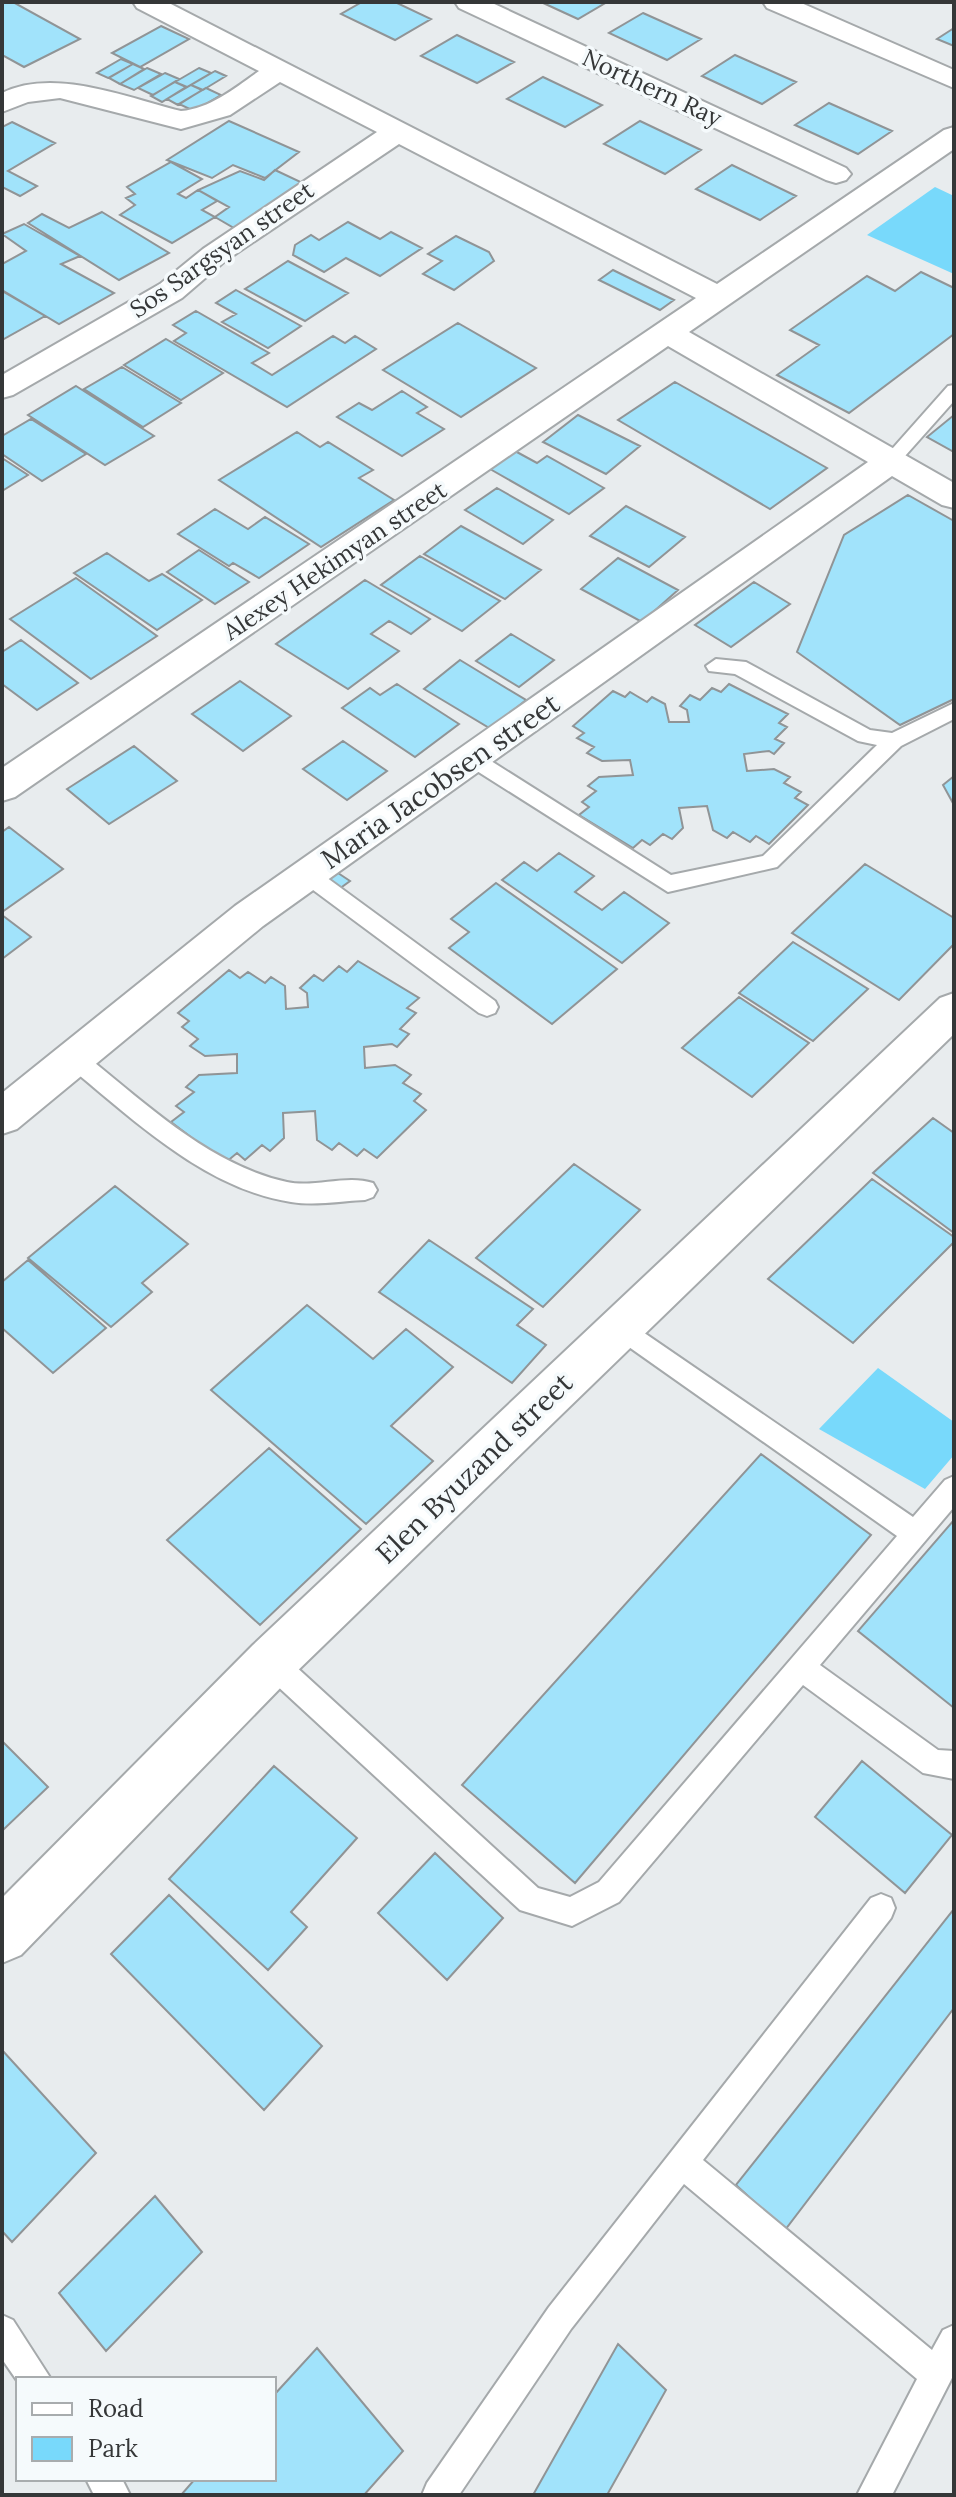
<svg xmlns="http://www.w3.org/2000/svg" width="956" height="2497" font-family="Lora,serif">
<style>
.green{fill:#78d9fb}
.building{fill:#a1e3fb;stroke:#909496;stroke-width:2}
.lines{fill:none;stroke-linecap:round;stroke-linejoin:round}
.lane-casing{stroke:#a5a9ab;stroke-width:4}
.street-casing{stroke:#a5a9ab;stroke-width:4}
.lane{fill:#fff;fill-rule:evenodd}
.street{fill:#fff;fill-rule:evenodd}
.labels{text-anchor:middle;stroke-width:7;stroke-linejoin:round;paint-order:stroke}
.far-street-label{font-size:24px;fill:#353738;stroke:#f5fafc}
.street-label{font-size:28px;fill:#353738;stroke:#f5fafc}
</style>
<rect width="100%" height="100%" fill="#e8ecee"/>
<path class="green" d="M935,187L954,196V274L867,235Z
M878,1368L954,1422V1455L925,1489L819,1429Z"/>
<path class="building" d="M2,2H13L80,39L24,67L2,55Z
M362,2H395L431,19L395,40L341,14Z
M541,2H607L578,19Z
M643,13L701,39L667,60L609,33Z
M161,26L189,39L140,67L112,53Z
M954,28V46L937,39Z
M457,35L514,62L477,83L421,56Z
M735,55L796,82L762,104L702,76Z
M121,59L133,64L108,78L97,73Z
M133,64L144,69L120,84L109,78Z
M147,68L161,74L134,90L120,84Z
M199,68L211,73L187,87L175,82Z
M215,71L226,76L203,90L191,85Z
M165,73L179,79L153,95L138,88Z
M543,77L602,105L565,127L507,99Z
M175,82L186,87L162,102L151,96Z
M191,85L202,90L178,105L167,99Z
M206,88L221,95L194,111L179,104Z
M829,103L892,131L858,154L795,125Z
M229,121L299,152L265,178L233,165L212,178L167,160Z
M640,121L701,150L665,174L604,144Z
M12,122L55,143L8,171L37,186L20,196L2,187V127Z
M171,162L202,179L178,194L186,198L198,190L217,201L202,210L215,217L172,243L120,215L135,205L126,198L135,194L127,187Z
M732,165L796,196L760,220L696,189Z
M275,170L307,185L234,228L215,217L229,207L198,190L240,171L264,180Z
M102,212L169,253L119,280L28,223L42,214L69,228Z
M348,222L380,239L391,232L422,248L380,276L346,258L324,272L293,255L295,245L311,235L319,240Z
M24,224L80,256L61,264L114,293L59,324L2,290V264L26,251L2,234Z
M456,236L489,252L494,261L454,290L423,274L442,261L428,254Z
M288,261L348,293L305,321L245,289Z
M613,270L674,300L660,310L599,280Z
M921,272L954,288V334L849,413L777,375L819,345L790,330L867,276L895,291Z
M236,290L301,326L268,348L222,322L236,314L216,303Z
M2,291L45,316L2,340Z
M196,311L269,353L252,363L272,375L333,336L345,343L355,336L376,349L287,407L174,341L186,333L173,325Z
M458,323L536,368L461,417L383,370Z
M166,339L223,373L181,400L124,365Z
M122,367L181,403L143,427L84,389Z
M675,382L827,468L770,509L618,420Z
M76,386L154,436L105,465L28,415Z
M402,391L427,407L417,413L444,429L402,456L337,417L359,403L372,410Z
M578,415L640,446L606,474L543,442Z
M954,415V452L927,437Z
M31,419L86,454L42,481L2,454V436Z
M297,432L320,447L328,442L373,470L359,478L394,500L321,547L219,480Z
M515,451L537,463L547,456L604,488L569,514L490,469Z
M2,458L28,475L2,491Z
M497,488L553,520L523,544L465,510Z
M908,495L954,521V699L900,725L797,652L844,535Z
M626,506L685,537L649,567L590,536Z
M215,509L248,529L265,517L309,544L259,578L233,563L229,566L178,534Z
M461,526L541,570L505,599L424,554Z
M199,550L249,582L215,604L167,572Z
M107,553L149,581L162,574L202,600L157,630L74,573Z
M420,556L500,601L462,631L381,585Z
M618,558L678,590L642,622L581,589Z
M76,578L157,636L91,679L10,619Z
M365,580L430,619L411,634L389,621L371,634L399,651L348,689L276,644Z
M754,582L790,604L731,647L695,625Z
M511,634L554,660L519,687L476,661Z
M21,640L78,683L37,710L2,684V652Z
M460,660L526,700L491,729L424,689Z
M240,681L291,716L243,751L192,714Z
M397,684L459,724L415,757L342,708L370,688L380,695Z
M729,684L788,714L779,723L787,727L775,739L784,743L774,754L769,751L744,754L747,771L774,769L790,777L784,783L801,792L795,798L808,805L769,844L756,836L750,842L733,832L727,838L713,830L707,806L679,808L683,828L672,839L663,834L650,845L642,840L633,848L579,815L589,807L582,802L596,791L588,786L599,777L633,775L630,760L602,761L587,753L594,747L577,738L584,733L573,726L613,691L625,697L630,692L647,702L652,697L665,704L669,722H689L687,710L680,706L690,695L700,700L712,688L721,692Z
M343,741L387,771L347,800L303,769Z
M134,746L177,781L109,824L67,789Z
M954,776V805L943,785Z
M9,827L63,869L2,912V832Z
M559,853L594,876L575,892L602,910L624,892L669,923L622,963L502,880L524,862L537,871Z
M865,864L954,918V944L899,1000L792,933Z
M335,871L350,881L335,892L321,881Z
M496,883L617,969L552,1024L449,948L469,932L451,919Z
M2,915L31,937L2,959Z
M793,942L868,989L813,1041L739,993Z
M358,961L419,998L407,1008L416,1013L400,1029L409,1034L397,1047L392,1044L364,1047L365,1068L395,1065L411,1075L403,1083L421,1094L414,1101L426,1110L377,1158L364,1149L357,1156L339,1143L332,1150L317,1140L315,1111L283,1113L284,1138L270,1151L262,1145L245,1160L237,1153L225,1163L171,1122L184,1112L176,1106L194,1092L186,1087L199,1075L237,1073V1054L205,1056L190,1046L198,1039L182,1027L189,1021L178,1013L229,970L240,978L248,972L265,983L271,977L285,986L286,1009L308,1007L307,993L300,988L314,975L323,981L339,966L347,972Z
M739,997L809,1043L752,1097L682,1048Z
M933,1118L954,1133V1233L873,1173Z
M574,1164L640,1210L543,1307L476,1258Z
M872,1179L954,1237V1242L853,1343L768,1279Z
M115,1186L188,1244L142,1283L152,1292L111,1327L28,1258Z
M429,1240L533,1309L517,1325L546,1345L512,1383L379,1292Z
M28,1260L106,1328L53,1373L2,1328V1282Z
M307,1305L373,1359L406,1329L453,1367L391,1426L433,1461L366,1524L211,1390Z
M269,1448L361,1529L260,1625L167,1540Z
M761,1454L871,1535L575,1883L462,1785Z
M954,1520V1708L858,1631Z
M2,1741L48,1787L2,1831Z
M862,1761L952,1835L905,1893L815,1817Z
M274,1766L357,1838L291,1912L307,1927L268,1970L169,1879Z
M435,1853L503,1918L447,1980L378,1913Z
M169,1895L322,2046L264,2110L111,1954Z
M954,1909V2008L785,2230L736,2185Z
M2,2050L96,2153L12,2242L2,2231Z
M155,2196L202,2252L106,2351L59,2293Z
M618,2344L666,2390L607,2495H533Z
M317,2348L403,2451L364,2495H181L195,2479H274V2395Z"/>
<g class="lines">
<defs>
<path id="lane" d="M954,385V401L897,465H885L882,461L885,457L948,386Z
M716,659L746,662L870,730L892,733L954,703V719L901,746L777,867L668,892L466,764L463,759L466,754H480L671,875L763,856L877,745L858,741L735,674L709,671L706,666Z
M308,867L315,869L495,1001L498,1007L495,1013L487,1016L479,1013L301,881L297,875L301,869Z
M76,1051L84,1054C144,1102 209,1165 287,1182C315,1188 347,1174 373,1183L377,1190L373,1197L365,1200C341,1201 316,1206 291,1202C205,1189 133,1119 68,1066L65,1060L68,1054Z
M621,1317L913,1517L945,1480L954,1476V1507L820,1665L938,1750L954,1751V1779L923,1773L803,1685L619,1902L572,1926L520,1910L261,1671L257,1662L261,1653L271,1649L281,1653L538,1888L570,1897L599,1882L897,1536L612,1335L609,1328L612,1321Z
M881,1894L891,1898L895,1908L891,1918L703,2160L932,2350L943,2330L954,2325V2374L892,2495H857L917,2379L684,2184L571,2329L459,2495H422L427,2483L549,2307L871,1898Z
M2,2315L13,2320L51,2379H18V2382L2,2359Z
M86,2479H122L130,2495H94Z"/>
<path id="street" d="M133,2H167L717,284L944,130L954,127V149L689,332L954,483V508L942,505L892,476L263,926L17,1129L2,1134V1093L235,906L868,462L668,346L15,797L2,801V768L696,298L399,144L225,261L182,298L13,395L2,398V375L160,284L203,249L377,132L280,82L230,115L181,129L60,98L28,102L2,112V93C54,67 128,98 181,111C211,108 235,88 259,71L137,8Z
M455,2H490L846,168L851,174L846,180L836,183L826,180L459,8Z
M763,2H799L954,70V88L767,8Z
M954,993V1034L289,1679L21,1955L2,1963V1898L253,1645L940,998Z"/>
</defs>
<use href="#lane" class="lane-casing"/>
<use href="#street" class="street-casing"/>
<use href="#lane" class="lane"/>
<use href="#street" class="street"/>
</g>
<g class="labels">
<g class="far-street-label">
<text transform="translate(652 88) rotate(25)" y="8">Northern Ray</text>
<text transform="translate(222 250) rotate(-35)" y="8">Sos Sargsyan street</text>
<text transform="translate(335 561) rotate(-34)" y="8">Alexey Hekimyan street</text>
</g>
<g class="street-label">
<text transform="translate(440 781) rotate(-35)" y="10">Maria Jacobsen street</text>
<text transform="translate(474 1468) rotate(-44)" y="10">Elen Byuzand street</text>
</g>
</g>
<rect width="956" height="2497" fill="none" stroke="#353738" stroke-width="8"/>
<rect x="16" y="2377" width="260" height="104" fill="#f5fafc" stroke="#a8acae" stroke-width="2"/>
<rect x="32" y="2403" width="40" height="12" fill="#ffffff" stroke="#a8acae" stroke-width="2"/>
<text x="88" y="2417" font-size="24" fill="#353738">Road</text>
<rect x="32" y="2437" width="40" height="24" fill="#78d9fb" stroke="#a8acae" stroke-width="2"/>
<text x="88" y="2457" font-size="24" fill="#353738">Park</text>
</svg>
